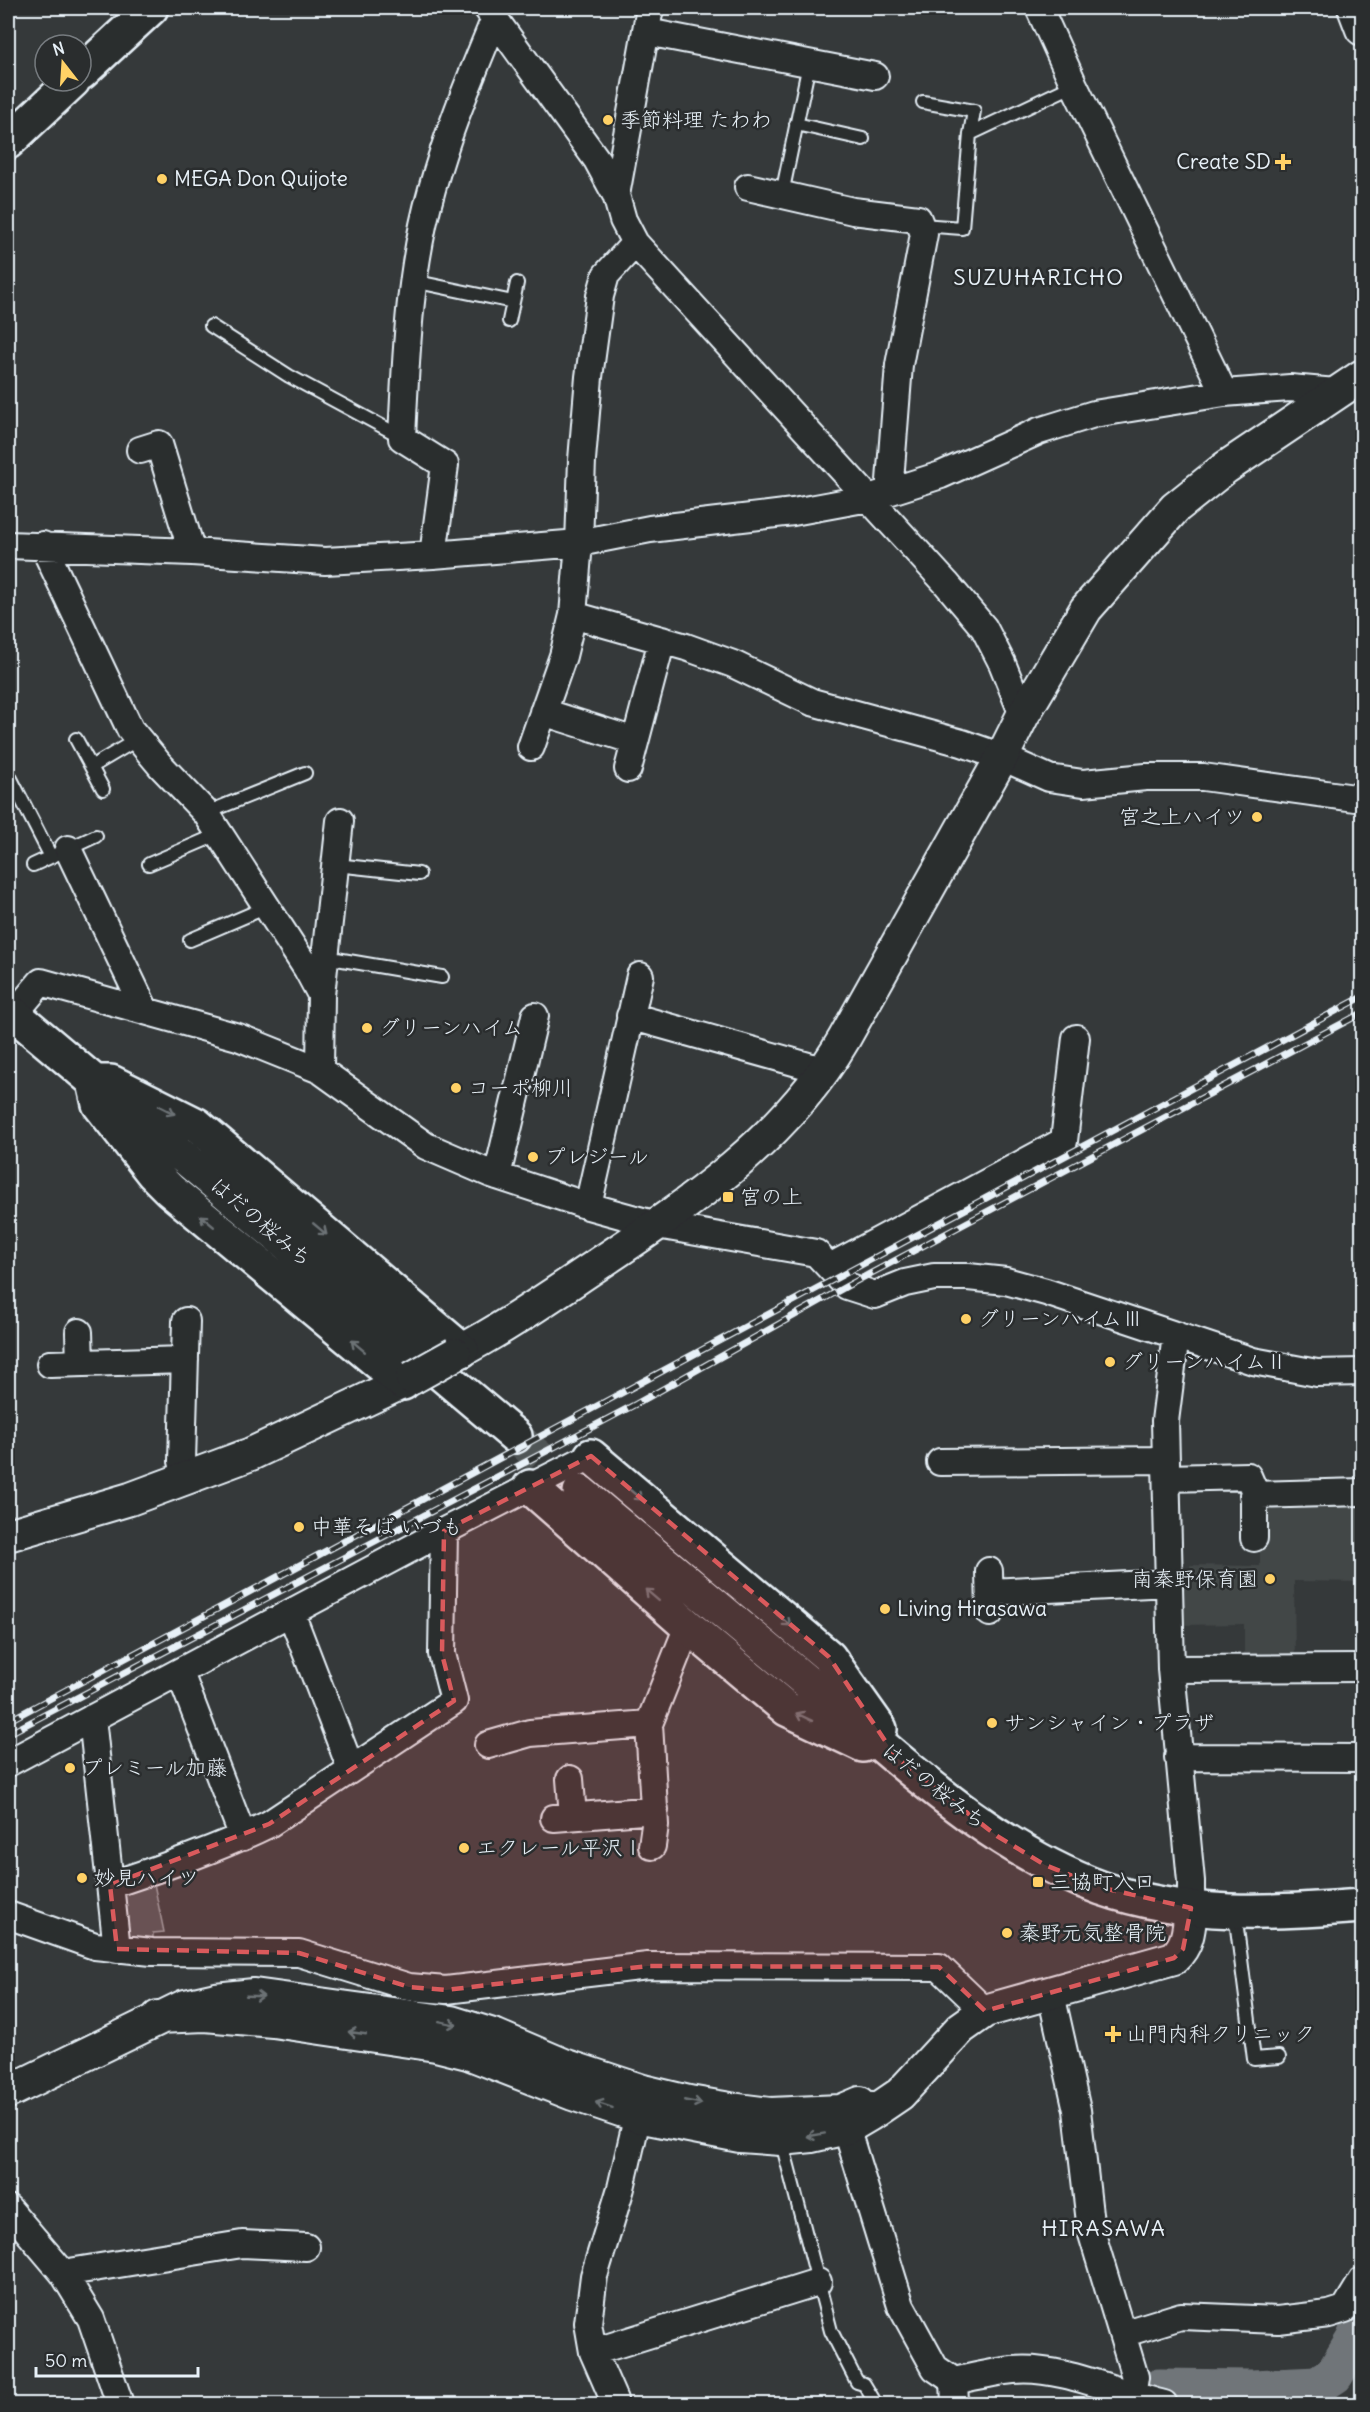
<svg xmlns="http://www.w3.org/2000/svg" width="1370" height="2412" font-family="Delius,'Klee One',sans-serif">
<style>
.built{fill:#424647}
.green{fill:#4d5152;stroke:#9aa1a5;stroke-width:1.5}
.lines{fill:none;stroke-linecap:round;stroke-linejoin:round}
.river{stroke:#707579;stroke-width:39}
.primary-tunnel{stroke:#505556;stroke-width:33;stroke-dasharray:33 16;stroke-linecap:butt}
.service-casing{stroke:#e8f1f8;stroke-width:16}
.minor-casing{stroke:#e8f1f8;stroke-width:30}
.tertiary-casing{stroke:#e8f1f8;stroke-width:36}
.primary-casing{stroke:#e8f1f8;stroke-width:38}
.trunk-casing{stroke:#e8f1f8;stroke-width:38}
.service{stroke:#2a2d2e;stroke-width:12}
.minor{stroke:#2a2d2e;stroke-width:26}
.tertiary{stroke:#2a2d2e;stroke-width:32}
.primary{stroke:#2a2d2e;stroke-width:33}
.trunk{stroke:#2a2d2e;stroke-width:33}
.rail-casing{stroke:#e8f1f8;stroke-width:7}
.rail{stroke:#2a2d2e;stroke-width:4.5;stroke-dasharray:14;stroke-linecap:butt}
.tertiary-bridge-casing{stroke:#e8f1f8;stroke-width:36;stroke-linecap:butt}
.tertiary-bridge{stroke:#2a2d2e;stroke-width:32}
.oneway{stroke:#6c7275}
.marked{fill:#da5a5c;fill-opacity:0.2;stroke:#da5a5c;stroke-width:4.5;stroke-dasharray:12 8;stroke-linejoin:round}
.poi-dot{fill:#ffd166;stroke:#2a2d2e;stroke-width:2}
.labels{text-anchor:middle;stroke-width:5;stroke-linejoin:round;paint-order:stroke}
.poi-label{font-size:21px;fill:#e8f1f8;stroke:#2a2d2e;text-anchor:start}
.street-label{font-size:21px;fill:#e8f1f8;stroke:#2a2d2e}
.neighbourhood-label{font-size:22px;letter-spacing:1.5px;fill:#e8f1f8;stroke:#2a2d2e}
</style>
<rect width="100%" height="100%" fill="#35393a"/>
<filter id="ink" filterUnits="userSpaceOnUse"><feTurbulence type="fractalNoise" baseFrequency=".0167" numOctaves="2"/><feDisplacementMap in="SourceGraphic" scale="12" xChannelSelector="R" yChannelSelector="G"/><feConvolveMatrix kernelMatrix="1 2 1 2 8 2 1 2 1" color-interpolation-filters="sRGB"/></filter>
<g filter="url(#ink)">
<path class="built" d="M1266,1500L1362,1501V1582L1294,1581L1295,1660L1244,1661V1624L1179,1625L1177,1577L1185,1568L1191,1569L1190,1565L1260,1566V1508Z"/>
<path class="green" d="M153,1879L164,1932L153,1933V1946L129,1944L117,1891Z"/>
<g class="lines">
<path class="river" d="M1159,2388L1252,2389L1317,2386L1334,2375L1355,2340L1362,2323"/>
<path class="primary-tunnel" d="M515,1436L580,1492"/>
<defs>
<path id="service" d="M796,124L863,139
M970,134L1074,85
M782,194L809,64
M921,225L962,228L970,134L974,111L923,102
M413,281L513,302
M509,321L517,283
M211,326L289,376L402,437
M76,739L103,789
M91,767L138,739
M8,773L51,857
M206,813L305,773
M149,864L219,834
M33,865L96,836
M336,865L419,874
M190,940L267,907
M325,957L442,977
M1235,1913L1254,2059L1279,2057
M781,2139L831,2331L857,2382L864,2384L876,2404"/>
<path id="minor" d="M487,8L597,160L616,195L623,220L635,243L946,583L984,628L1002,663L1023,715
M1039,8L1074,85L1224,393
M647,32L875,76
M748,187L853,211L918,219L924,234L899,365L890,481L892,490
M616,195L650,8
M140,450L159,444L192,552
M8,545L192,552L325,561L433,555L579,543L650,529L793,512L869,498L941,475L1039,431L1094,414L1224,393L1290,388L1336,392
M43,545L130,729L160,765L206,813L307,969L321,995
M433,555L445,465L402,438C406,355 409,269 432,189C448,130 472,75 495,18
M573,615L686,647L733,664L812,702L962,743L1002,757L1049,778L1083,783L1146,777H1203L1362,799
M543,712L635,741
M531,747L563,656L573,615L579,543L582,460L589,377L600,296L606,275L635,243
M628,769L662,640
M68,849L145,1010
M14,1014L41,982L238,1037L320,1070L426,1146L491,1174L588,1206L657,1225L816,1253L847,1286L875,1295L905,1283L934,1277H968L1006,1281L1046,1292L1253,1361L1317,1373L1362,1372
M630,1016L826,1071
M320,1070L321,995L340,821
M497,1176L535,1016
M588,1206L640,976
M830,1267L1064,1141L1076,1038
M79,1332L80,1363
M1176,1335L1165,1421L1171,1669L1191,1881V1908
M50,1364L185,1360
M940,1462L1166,1460
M1167,1478L1248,1476L1254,1490V1538
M186,1479L182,1461L186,1321
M1253,1495L1362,1492
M989,1571L990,1613
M990,1592L1169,1583
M291,1613L351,1769
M1171,1669L1362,1668
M180,1673L243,1837
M92,1718L117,1949
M488,1745L530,1733L649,1724
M1178,1757L1362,1758
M8,1763L444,1531L591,1456
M570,1779L573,1816
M554,1818L655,1810
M652,1846L655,1825L649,1724L684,1636L690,1628
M110,1885C164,1867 218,1849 269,1824L454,1701L442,1654L444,1531
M8,1915L95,1946L152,1952L299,1953L409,1987L446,1990L648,1966L939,1967L985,2011
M1051,1994L1077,2110L1091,2231L1135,2377L1131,2404
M841,2111L901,2306L935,2368L954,2381C973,2377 993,2372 1013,2370C1059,2365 1118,2393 1164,2404
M8,2208L63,2273L91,2319L120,2404
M63,2273L242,2244L306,2247
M1122,2334L1181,2316L1278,2320L1329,2314L1345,2309L1362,2281
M593,2352L818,2282
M954,2381L955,2404
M614,2400L593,2352L588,2323L594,2276L621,2188L642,2097"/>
<path id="tertiary" d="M1354,8L1362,29
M455,1354C503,1329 549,1297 594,1267C690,1203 785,1140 844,1039L1002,757L1023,715L1086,609L1175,508L1225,468L1362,376
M8,1535L130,1499L251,1454L412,1378
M158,2017L205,2015L273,2021L436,2045L468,2053L573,2094L638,2116L740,2136L781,2139L812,2136L847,2128L869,2115L900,2094L961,2028L985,2011L1174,1958C1189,1944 1189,1928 1191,1908
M8,2092L185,2006L216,1999L254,1995L451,2022L496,2036L564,2065L643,2091L689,2102L730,2109L770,2114L841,2111L860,2103"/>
<path id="primary" d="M8,1009L515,1436
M403,1383L170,1190L153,1173L99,1104L94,1082H111L197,1125L462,1350
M591,1456L829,1657L880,1729
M530,1487L690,1628L787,1709L863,1745
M580,1492C664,1563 748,1633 832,1703C914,1773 999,1851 1101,1888C1187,1918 1274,1913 1362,1906"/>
<path id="trunk" d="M81,73L151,8
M8,142L73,81"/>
</defs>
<use href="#service" class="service-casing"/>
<use href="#minor" class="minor-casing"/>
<use href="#tertiary" class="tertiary-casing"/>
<use href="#primary" class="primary-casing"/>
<use href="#trunk" class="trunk-casing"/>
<use href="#service" class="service"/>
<use href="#minor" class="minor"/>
<use href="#tertiary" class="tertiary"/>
<use href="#primary" class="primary"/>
<use href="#trunk" class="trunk"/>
<defs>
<path id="rail" d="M8,1721L1362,997
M8,1734L636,1404L847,1286L1362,1013"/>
</defs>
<use href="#rail" class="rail-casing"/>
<use href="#rail" class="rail"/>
<defs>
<path id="tertiary-bridge" d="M412,1378L455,1354"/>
</defs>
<use href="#tertiary-bridge" class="tertiary-bridge-casing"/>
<use href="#tertiary-bridge" class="tertiary-bridge"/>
</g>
<defs><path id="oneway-shaft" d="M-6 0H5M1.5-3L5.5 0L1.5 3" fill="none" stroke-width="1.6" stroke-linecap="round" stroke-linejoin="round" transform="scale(1.5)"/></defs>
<g class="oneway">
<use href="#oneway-shaft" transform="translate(167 1110) rotate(27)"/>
<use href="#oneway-shaft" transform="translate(207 1221) rotate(-140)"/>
<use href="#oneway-shaft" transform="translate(320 1229) rotate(40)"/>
<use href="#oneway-shaft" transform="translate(358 1346) rotate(-140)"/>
<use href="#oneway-shaft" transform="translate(635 1494) rotate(40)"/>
<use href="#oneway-shaft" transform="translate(652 1595) rotate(-139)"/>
<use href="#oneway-shaft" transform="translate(784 1620) rotate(40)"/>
<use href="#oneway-shaft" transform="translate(804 1717) rotate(-154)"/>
<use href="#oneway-shaft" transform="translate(255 1996) rotate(2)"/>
<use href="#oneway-shaft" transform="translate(448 2023) rotate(12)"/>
<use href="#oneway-shaft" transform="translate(357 2033) rotate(-172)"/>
<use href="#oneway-shaft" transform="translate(693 2102) rotate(11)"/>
<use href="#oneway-shaft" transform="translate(604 2105) rotate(-162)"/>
<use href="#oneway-shaft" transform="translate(816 2135) rotate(170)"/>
</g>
</g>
<path class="marked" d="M591,1456L829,1657L896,1757L997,1836L1045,1865L1103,1888L1191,1908L1183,1949L1174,1958L985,2011L939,1967L648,1966L446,1990L409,1987L299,1953L117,1949L110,1885L269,1824L454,1701L442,1654L444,1531Z"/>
<g class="poi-dot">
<circle cx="608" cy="120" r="6"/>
<path d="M1280 153h6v6h6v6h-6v6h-6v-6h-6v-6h6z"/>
<circle cx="162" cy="179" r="6"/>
<circle cx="1257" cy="817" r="6"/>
<circle cx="367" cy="1028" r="6"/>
<circle cx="456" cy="1088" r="6"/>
<circle cx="533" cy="1157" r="6"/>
<rect x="722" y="1191" width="12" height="12" rx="3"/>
<circle cx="966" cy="1319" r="6"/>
<circle cx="1110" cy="1362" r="6"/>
<circle cx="299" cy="1527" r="6"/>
<circle cx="1270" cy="1579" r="6"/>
<circle cx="885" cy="1609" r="6"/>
<circle cx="992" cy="1723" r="6"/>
<circle cx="70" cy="1768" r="6"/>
<circle cx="464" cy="1848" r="6"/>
<circle cx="82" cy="1878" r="6"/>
<rect x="1032" y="1876" width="12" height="12" rx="3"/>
<circle cx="1007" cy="1933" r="6"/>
<path d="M1110 2025h6v6h6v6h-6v6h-6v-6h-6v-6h6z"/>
</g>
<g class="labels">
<g class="poi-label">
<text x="620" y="127">季節料理 たわわ</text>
<text x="1271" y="169" text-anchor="end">Create SD</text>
<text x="174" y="186">MEGA Don Quijote</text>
<text x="1245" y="824" text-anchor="end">宮之上ハイツ</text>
<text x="379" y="1035">グリーンハイム</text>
<text x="468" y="1095">コーポ柳川</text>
<text x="545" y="1164">プレジール</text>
<text x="740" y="1204">宮の上</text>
<text x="978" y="1326">グリーンハイムⅢ</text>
<text x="1122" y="1369">グリーンハイムⅡ</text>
<text x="311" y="1534">中華そば いづも</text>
<text x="1258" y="1586" text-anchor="end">南秦野保育園</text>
<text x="897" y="1616">Living Hirasawa</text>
<text x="1004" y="1730">サンシャイン・プラザ</text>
<text x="82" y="1775">プレミール加藤</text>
<text x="476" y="1855">エクレール平沢Ⅰ</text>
<text x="94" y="1885">妙見ハイツ</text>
<text x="1050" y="1889">三協町入口</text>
<text x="1019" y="1940">秦野元気整骨院</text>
<text x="1126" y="2041">山門内科クリニック</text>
</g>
<g class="street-label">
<text transform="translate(261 1222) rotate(40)" y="7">はだの桜みち</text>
<text transform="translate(934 1786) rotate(38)" y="7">はだの桜みち</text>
</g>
<g class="neighbourhood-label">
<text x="1039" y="285">SUZUHARICHO</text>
<text x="1104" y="2236">HIRASAWA</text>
</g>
</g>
<rect width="1370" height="2412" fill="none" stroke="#2a2d2e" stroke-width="30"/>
<rect x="15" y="15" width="1340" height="2382" fill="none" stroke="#e8f1f8" stroke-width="2" filter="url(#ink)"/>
<g transform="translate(63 63) rotate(343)"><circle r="28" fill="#2a2d2e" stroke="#767b7f" stroke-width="1.5"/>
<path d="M0-4.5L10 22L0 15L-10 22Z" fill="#ffd166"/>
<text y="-9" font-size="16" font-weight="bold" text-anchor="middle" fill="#e8f1f8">N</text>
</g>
<path d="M36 2367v9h162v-9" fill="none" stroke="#e8f1f8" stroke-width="3"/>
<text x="45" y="2367" font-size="18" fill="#e8f1f8" stroke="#2a2d2e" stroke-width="4.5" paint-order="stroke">50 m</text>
</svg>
